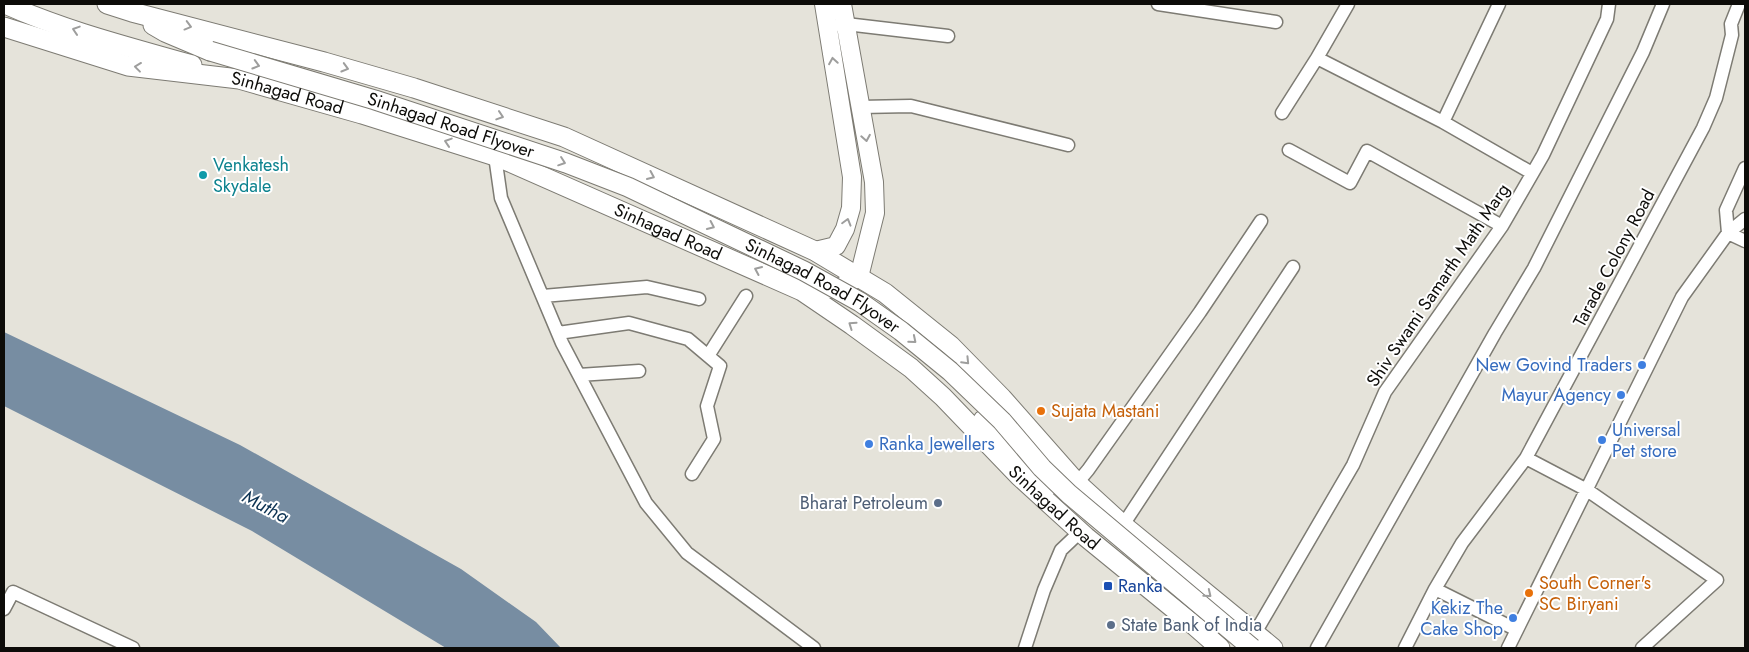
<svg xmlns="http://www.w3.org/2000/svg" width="1749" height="652" font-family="Jost,sans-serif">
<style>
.water{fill:#778da2}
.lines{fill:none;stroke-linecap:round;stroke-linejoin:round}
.street-casing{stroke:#7d7b73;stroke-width:15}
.secondary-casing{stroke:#7d7b73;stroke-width:20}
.primary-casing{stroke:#7d7b73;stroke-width:21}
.street{stroke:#fff;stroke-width:12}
.secondary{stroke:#fff;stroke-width:18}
.primary{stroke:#fff;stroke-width:19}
.primary-bridge-casing{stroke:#7d7b73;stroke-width:21;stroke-linecap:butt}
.primary-bridge{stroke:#fff;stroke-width:19}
.oneway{stroke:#9e9e9d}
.culture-dot{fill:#0f9aa8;stroke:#fff;stroke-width:2}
.shop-dot{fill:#3f7fe0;stroke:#fff;stroke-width:2}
.food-dot{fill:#e8710a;stroke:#fff;stroke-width:2}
.service-dot{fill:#5c6f8a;stroke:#fff;stroke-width:2}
.transit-dot{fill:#1a4fb4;stroke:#fff;stroke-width:2}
.labels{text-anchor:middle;stroke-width:4;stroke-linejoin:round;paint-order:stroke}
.street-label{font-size:18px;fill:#0d0c09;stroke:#fff}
.culture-label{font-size:18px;fill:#0d838f;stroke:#fff;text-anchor:start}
.shop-label{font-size:18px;fill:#366cbe;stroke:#fff;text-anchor:end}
.food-label{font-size:18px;fill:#c56008;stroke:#fff;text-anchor:start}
.service-label{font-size:18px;fill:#4e5e75;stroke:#fff;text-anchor:end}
.transit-label{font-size:18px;fill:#164399;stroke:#fff;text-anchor:start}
.water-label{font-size:19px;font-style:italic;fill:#0d3353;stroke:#fff}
</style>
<rect width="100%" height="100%" fill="#e5e3da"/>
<path class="water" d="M4,332L240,445L461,569L536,622L561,648H446L252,531L4,406Z"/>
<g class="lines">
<defs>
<path id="street" d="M1158,4L1276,22
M839,25L846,24L948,36
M1317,58L1443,122L1532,173
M860,107L911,106L1068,145
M1282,113L1317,58L1348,4
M1443,122L1499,4
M1289,150L1350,183L1367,151L1502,226
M495,156L501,198L562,343L646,503L687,553L814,648
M1745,168L1726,210L1728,233L1745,241
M543,296L647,287L699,299
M558,333L629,323L688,339L720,366L707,406L714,439L692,474
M708,356L746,296
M579,375L639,371
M1077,483L1088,470L1200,312L1261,221
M1123,525L1293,267
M1435,589L1517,630
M4,609L13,592L133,648
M1255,633L1353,465L1385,392L1502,226L1543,155L1607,19L1609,4
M1025,648L1044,590L1061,550L1080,532
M1317,648L1495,333L1534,268L1643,52L1663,4
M1405,648L1435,589L1462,543L1526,458
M1508,648L1682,297L1728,233L1745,219
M1642,648L1717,580L1587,490L1526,458L1703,128L1716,98L1732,35L1731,24L1739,4"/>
<path id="secondary" d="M815,251L836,246L845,229L851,208L852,177L824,4
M802,291L839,288L859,277L875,213L874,182L842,4"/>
<g id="primary">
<path d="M5,4C65,31 129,47 192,65"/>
<path d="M107,4L132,12L324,62L414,88L564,137L815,251L885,293L951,346L1002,398L1077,483L1123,525L1273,648"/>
<path d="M153,25L165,32L210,51"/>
<path id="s1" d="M4,27L128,66L239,79L362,114L495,156L512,163L802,291L852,325L911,368L943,397L1019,476L1086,537L1195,626L1220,648"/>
<path d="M983,420L1048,486"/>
</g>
</defs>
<use href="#street" class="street-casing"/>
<use href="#secondary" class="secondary-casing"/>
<use href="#primary" class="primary-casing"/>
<use href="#street" class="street"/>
<use href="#secondary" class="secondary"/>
<use href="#primary" class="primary"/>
<defs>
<g id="primary-bridge">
<path id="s2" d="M210,51L375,100L566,163L628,187L804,271L860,302L901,331L950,371L1002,421L1042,468L1069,494L1252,648"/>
</g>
</defs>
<use href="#primary-bridge" class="primary-bridge-casing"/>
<use href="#primary-bridge" class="primary-bridge"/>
</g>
<defs><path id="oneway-chevron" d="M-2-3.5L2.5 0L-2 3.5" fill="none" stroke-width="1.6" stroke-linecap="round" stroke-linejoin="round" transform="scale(1.25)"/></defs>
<g class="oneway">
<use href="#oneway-chevron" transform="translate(188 26) rotate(15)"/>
<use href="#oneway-chevron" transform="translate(76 30) rotate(-162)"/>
<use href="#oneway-chevron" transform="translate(833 61) rotate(-99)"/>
<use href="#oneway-chevron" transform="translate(256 65) rotate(16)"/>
<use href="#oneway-chevron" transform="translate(138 67) rotate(-173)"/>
<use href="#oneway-chevron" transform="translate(345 68) rotate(16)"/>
<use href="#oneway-chevron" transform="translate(500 116) rotate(18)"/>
<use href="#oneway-chevron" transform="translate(866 138) rotate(80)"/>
<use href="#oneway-chevron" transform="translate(448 142) rotate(-162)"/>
<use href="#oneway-chevron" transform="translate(562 162) rotate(19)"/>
<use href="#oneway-chevron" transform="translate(651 176) rotate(24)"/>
<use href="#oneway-chevron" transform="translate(847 222) rotate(-74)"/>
<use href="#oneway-chevron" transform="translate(711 226) rotate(25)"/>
<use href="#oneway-chevron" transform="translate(758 270) rotate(-156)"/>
<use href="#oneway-chevron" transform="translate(852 325) rotate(-145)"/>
<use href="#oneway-chevron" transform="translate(913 340) rotate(40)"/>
<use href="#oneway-chevron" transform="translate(966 361) rotate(46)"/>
<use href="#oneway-chevron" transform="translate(1208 594) rotate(39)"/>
</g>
<circle class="culture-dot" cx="203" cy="175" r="5"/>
<g class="shop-dot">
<circle cx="1642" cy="365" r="5"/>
<circle cx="1621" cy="395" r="5"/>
<circle cx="1602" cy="440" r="5"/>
<circle cx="869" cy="444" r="5"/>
<circle cx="1513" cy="618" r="5"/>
</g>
<g class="food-dot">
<circle cx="1041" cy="411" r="5"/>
<circle cx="1529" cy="593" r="5"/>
</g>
<g class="service-dot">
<circle cx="938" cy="503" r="5"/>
<circle cx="1111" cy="625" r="5"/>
</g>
<rect class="transit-dot" x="1103" y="581" width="10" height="10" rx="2.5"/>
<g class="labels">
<g class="street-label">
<text dy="6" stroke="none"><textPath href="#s1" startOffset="292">Sinhagad Road</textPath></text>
<text dy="6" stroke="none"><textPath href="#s2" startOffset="252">Sinhagad Road Flyover</textPath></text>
<text dy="6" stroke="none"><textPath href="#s1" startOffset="698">Sinhagad Road</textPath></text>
<text transform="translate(1614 258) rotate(-62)" y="6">Tarade Colony Road</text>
<text transform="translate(1438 285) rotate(-56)" y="6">Shiv Swami Samarth Math Marg</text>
<text dy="6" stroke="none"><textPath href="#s2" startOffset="658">Sinhagad Road Flyover</textPath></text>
<text dy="6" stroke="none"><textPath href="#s1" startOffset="1178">Sinhagad Road</textPath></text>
</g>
<g class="culture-label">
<text x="213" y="171">Venkatesh<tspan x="213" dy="21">Skydale</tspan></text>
</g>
<g class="shop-label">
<text x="1632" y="371">New Govind Traders</text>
<text x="1611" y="401">Mayur Agency</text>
<text x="1612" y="436" text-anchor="start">Universal<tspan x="1612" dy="21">Pet store</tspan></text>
<text x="879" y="450" text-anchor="start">Ranka Jewellers</text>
<text x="1503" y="614">Kekiz The<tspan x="1503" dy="21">Cake Shop</tspan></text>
</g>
<g class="food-label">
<text x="1051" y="417">Sujata Mastani</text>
<text x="1539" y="589">South Corner's<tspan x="1539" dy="21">SC Biryani</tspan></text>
</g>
<g class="service-label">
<text x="928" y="509">Bharat Petroleum</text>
<text x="1121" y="631" text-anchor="start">State Bank of India</text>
</g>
<g class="transit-label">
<text x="1118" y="592">Ranka</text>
</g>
<g class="water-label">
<text transform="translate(266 506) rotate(28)" y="7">Mutha</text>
</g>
</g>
<rect width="1749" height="652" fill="none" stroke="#0d0c09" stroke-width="10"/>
</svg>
